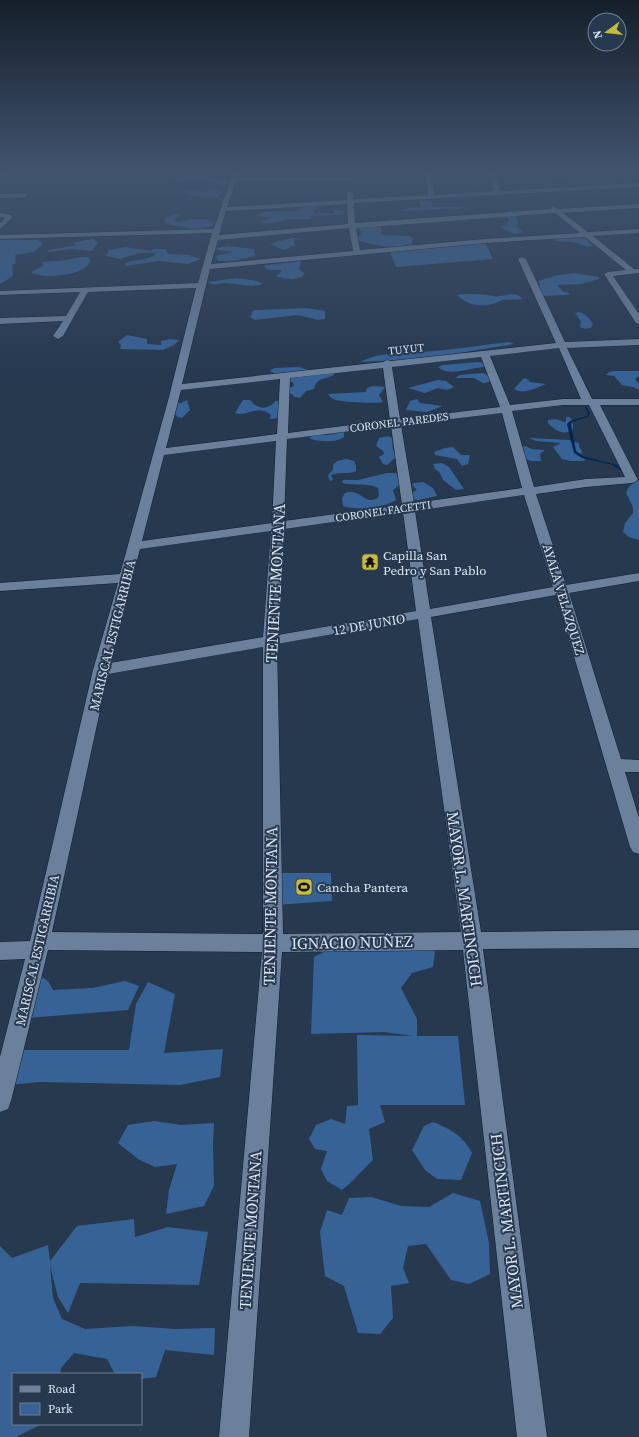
<svg xmlns="http://www.w3.org/2000/svg" width="639" height="1437" font-family="'Source Serif 4',serif">
<style>
.green{fill:#376296}
.water{fill:#002752}
.lines{fill:none;stroke-linecap:round;stroke-linejoin:round}
.minor-casing{stroke:#0e1f34;stroke-width:1}
.minor{fill:#6b809a;fill-rule:evenodd}
.labels{text-anchor:middle;stroke-width:4;stroke-linejoin:round;paint-order:stroke}
.far-street-label{font-size:11px;fill:#dae6f4;stroke:#26394f}
.poi-label{font-size:13px;fill:#dae6f4;stroke:#26394f;text-anchor:start}
.street-label{font-size:13px;fill:#dae6f4;stroke:#26394f}
.near-street-label{font-size:16px;fill:#dae6f4;stroke:#26394f}
</style>
<rect width="100%" height="100%" fill="#26394f"/>
<path class="green" d="M197,174L211,175L210,178H229V182L227,185L215,184L214,181H175L171,178Z
M215,189L223,192L216,198L193,196L181,192L194,190L202,192Z
M419,200L431,201L433,207C440,207 459,206 465,208L402,211L407,208L421,207Z
M313,205L319,207L313,210L314,213H335L333,210L345,211L343,214L339,215L311,216L308,217L311,218C304,221 299,218 292,219C282,219 271,227 260,222L272,217L255,216L264,212L296,211L302,209L303,206Z
M177,214L180,215L175,219L177,222C189,221 199,216 211,221L213,225C205,232 174,227 164,222L165,218Z
M516,215L518,223L516,226L523,232L515,234L499,227L508,223L509,218H494L493,217Z
M377,226L381,227V235L409,236L413,238L412,242L413,243C404,250 365,246 356,238L363,234L359,229L361,227Z
M584,236L593,247C585,247 579,243 571,242C564,241 557,244 552,238Z
M291,238H296L293,243L296,245L284,250L270,244Z
M93,239L98,242L92,251L73,249L48,252L49,250L77,245L71,243Z
M0,240H39L43,244L34,252L15,255L16,263L12,265L13,276L0,284Z
M485,242L493,259L396,267L389,251Z
M228,246L254,249L255,256L233,261H218L216,256L233,252L218,250L216,248Z
M125,247L151,251L153,249H165L169,254L189,255L200,259L188,264L159,261L126,266L125,264C135,257 148,263 156,253H139L120,259L106,256L109,250Z
M81,257H88L91,261C84,276 42,280 31,272L43,266L42,262L66,260Z
M301,261L299,269L305,274C298,282 285,279 276,276L281,272V270H268L264,267L266,265Z
M575,273L599,277V279L581,284L557,285L564,292L570,293L568,295L543,296L538,289L540,285L538,281L558,275Z
M236,278L258,281L262,284C251,289 236,282 224,283C218,284 213,286 208,282Z
M462,294C473,294 483,294 493,296C504,298 514,289 523,299C516,301 506,298 500,301C487,308 469,307 457,295Z
M306,308L325,311V319L318,320L298,315L255,320L250,317L253,311L256,310Z
M579,312C585,313 590,319 593,324L591,328L585,329L580,327L581,321L575,313Z
M127,335L147,339V344L161,345V341L170,339L179,340L174,345L163,350L120,349L121,345L118,342Z
M509,342L514,344L421,359L360,362C379,352 403,353 423,352C452,350 480,345 509,342Z
M479,362L486,364L483,367C470,368 449,377 438,367L443,365Z
M299,367L308,370L310,374L333,372L335,374C326,381 318,375 314,389L306,391L300,398L295,397L290,393L287,392L289,388L294,386L293,382H289L270,371L274,368Z
M615,371H639V376L635,379L639,384V390L633,387L622,385L614,376L606,375L609,372Z
M483,373L488,375L490,382L483,383L474,378H455L460,375Z
M526,378L530,382L546,384C536,388 524,395 514,389L523,379Z
M438,380L446,381L454,387L447,390L438,388L425,393L408,388Z
M373,386L385,387L379,395L383,402C377,404 342,402 336,400C332,399 330,397 328,394L366,392L367,388Z
M417,399L420,403L443,406L427,412L406,410L410,401Z
M187,400L190,410L182,418L178,417L174,413L173,402L181,403Z
M243,400H250C258,410 267,410 276,401H279L280,415L278,418L270,419L271,415C257,403 246,418 235,413Z
M566,417H570C573,422 574,426 572,431C561,435 555,430 548,423V420L556,419L564,422L566,421Z
M344,432V437C336,443 317,442 309,438L315,435H329Z
M388,436L392,438L393,450L396,457L387,465L383,464L379,457L384,454L383,451L376,446L379,438Z
M529,438L570,440V441L579,443V447L582,451L581,455L585,459L584,461H570L562,459L553,447L561,443L536,441Z
M526,446L531,449L545,450L540,454L541,461H532L525,459L522,447Z
M453,447L461,455H470L468,464L462,466L457,459L435,455L434,452L445,448Z
M346,459L354,461L356,466V471C348,475 342,471 331,475L333,480L330,481L328,475L333,470V465L337,461Z
M442,463L449,467L464,489L456,490L443,480L440,473L435,469L433,464Z
M387,473H397L400,484L393,490L396,500C383,508 358,511 343,506L342,498L345,493C362,488 363,506 378,498L379,495L378,488C371,483 353,486 342,483L343,480H358Z
M636,480H639V540L629,537L623,532L625,523L633,513V507L626,493L628,488Z
M423,482L433,488L437,496L418,500L409,498L411,493L417,490L412,485L414,483Z
M276,873H331L332,901L275,905Z
M415,941L435,951L433,967L412,973L401,988L417,1019V1036H458L465,1105H380L385,1122L369,1129L373,1160C362,1170 354,1181 342,1190L327,1181L321,1169L327,1151L315,1149L309,1139L316,1125L331,1119L345,1124L347,1106L358,1105L357,1035L413,1036L384,1032L311,1034L314,957L336,946Z
M37,974L48,981L53,990L92,988L125,981L139,986L128,1010L27,1018Z
M148,982L175,994L164,1053L223,1049L220,1077L180,1085L39,1082L10,1085L17,1050H129L136,1004Z
M154,1121L181,1125L214,1123L213,1144L214,1186L204,1206L166,1214L169,1190L177,1164L155,1167L138,1159L118,1143L128,1125Z
M433,1122C451,1129 463,1136 472,1153L461,1180L437,1179L425,1170L412,1150L424,1126Z
M453,1193L480,1201L489,1243L490,1274L469,1284L451,1280L426,1244L408,1246L403,1268L409,1283L391,1286L393,1318L380,1334L358,1333L344,1286L325,1276L320,1232L327,1210L342,1215L349,1198L371,1197L401,1206L429,1207Z
M134,1219L135,1237L168,1227L208,1232L199,1285L80,1283L68,1313L58,1297L50,1265L53,1298L62,1319L85,1329L133,1326L175,1329L215,1328L214,1355L165,1350L156,1377L141,1379V1374H115L107,1359L74,1353L61,1368L60,1374H13V1424H42L16,1437H0V1246L12,1258L48,1245L50,1261L77,1226Z"/>
<path class="water" d="M586,407L590,413L588,417L572,422L571,425L576,451L583,456L617,465L624,471V473L613,465L582,458L574,453L567,424L570,421L587,416L588,413L585,408Z"/>
<g class="lines">
<defs>
<path id="minor" d="M0,172H39L0,176Z
M233,172H239L237,177H349L352,179L349,181H236L227,207L347,200V193L350,191L353,193L354,199L428,195L425,172H431L435,195L494,191L489,172H495L500,191L639,183V187L354,203L355,223L551,209V207L553,206L558,209L639,204V208L563,213L588,232L639,229V233L593,236L634,269H639V273L613,276L639,314V324L636,323L604,274L608,272L626,270L585,237L485,243L210,269L182,384L383,362L387,360L391,361L556,343L518,259L522,257L526,259L565,342L639,339V345L567,348L592,399H639V405H600L638,480L632,483L586,487L536,494L566,585L639,573V581L569,593L621,759L639,760V772H625L639,818V854L633,852L630,847L556,595L431,617L481,932L639,930V948L483,949L547,1437H517L463,950L282,952L249,1437H219L262,952L48,950L11,1101L8,1109L0,1112V1057L25,959L0,960V942L30,941L93,670L118,583L0,591V583L120,574L169,397L196,288L88,292L63,336L58,339L53,336L63,321L0,324V318L66,316L80,292L0,295V291L198,283L212,233L0,239V235L214,229ZM347,204L348,224L219,235L226,211ZM555,213L580,233L485,239L360,250L356,228ZM349,228L353,251L211,264L218,240ZM559,348L581,399H563L510,405L490,356ZM481,357L500,407L400,419L392,367ZM383,368L390,420L288,433L290,378ZM280,379L277,434L166,448L181,390ZM563,405H589L625,477L586,479L534,487L512,411ZM502,413L522,488L414,503L401,425ZM391,426L402,505L284,521L287,439ZM276,441L272,523L142,541L164,455ZM524,495L553,587L430,609L415,511ZM403,512L416,611L278,635L284,529ZM271,531L263,637L110,663L140,549ZM418,619L461,932L283,934L277,644ZM263,647V934L52,932L108,674Z
M554,172H560L563,180H559Z
M0,194L25,193L28,195L25,197L0,198Z
M0,213L11,215L12,218L0,229V223L5,218L0,217Z"/>
</defs>
<use href="#minor" class="minor-casing"/>
<use href="#minor" class="minor"/>
</g>
<linearGradient id="sky" x2="0" y2="1"><stop stop-color="#151f2b"/><stop offset="0.46" stop-color="#41546e"/><stop offset="1" stop-color="#41546e" stop-opacity="0"/></linearGradient>
<rect width="639" height="374" fill="url(#sky)"/>
<defs>
<symbol id="temple-square" viewBox="-11 -11 22 22"><rect x="-9" y="-9" width="18" height="18" rx="4" fill="#c7bb3c" stroke="#26394f"/><path d="M0-6L5-2H3V0L6.5 2.5H4V6H1.5V3h-3V6H-4V2.5H-6.5L-3 0V-2H-5Z" fill="#111"/></symbol>
<symbol id="stadium-square" viewBox="-11 -11 22 22"><rect x="-9" y="-9" width="18" height="18" rx="4" fill="#c7bb3c" stroke="#26394f"/><path d="M0-5a6.5 5 0 1 0 0 10a6.5 5 0 1 0 0-10ZM-3.5-1.8h7v3.6h-7Z" fill="#111"/></symbol>
</defs>
<g fill-rule="evenodd">
<use href="#temple-square" x="360" y="552" width="20" height="20"/>
<use href="#stadium-square" x="294" y="877" width="20" height="20"/>
</g>
<g class="labels">
<g class="far-street-label">
<text transform="translate(406 349) rotate(-6)" y="4">TUYUT</text>
<text transform="translate(399 422) rotate(-7)" y="4">CORONEL PAREDES</text>
<text transform="translate(383 511) rotate(-8)" y="4">CORONEL FACETTI</text>
</g>
<g class="poi-label">
<text x="383" y="560">Capilla San<tspan x="383" dy="15">Pedro y San Pablo</tspan></text>
<text x="317" y="892">Cancha Pantera</text>
</g>
<g class="street-label">
<text transform="translate(564 599) rotate(73)" y="5">AYALA VELAZQUEZ</text>
<text transform="translate(369 624) rotate(-10)" y="5">12 DE JUNIO</text>
<text transform="translate(112 635) rotate(-76)" y="5">MARISCAL ESTIGARRIBIA</text>
<text transform="translate(37 950) rotate(-77)" y="5">MARISCAL ESTIGARRIBIA</text>
</g>
<g class="near-street-label">
<text transform="translate(275 583) rotate(-87)" y="6">TENIENTE MONTANA</text>
<text transform="translate(465 899) rotate(82)" y="6">MAYOR L. MARTINCICH</text>
<text transform="translate(270 906) rotate(-89)" y="6">TENIENTE MONTANA</text>
<text transform="translate(352 942) rotate(-1)" y="6">IGNACIO NUÑEZ</text>
<text transform="translate(506 1221) rotate(-97)" y="6">MAYOR L. MARTINCICH</text>
<text transform="translate(250 1230) rotate(-86)" y="6">TENIENTE MONTANA</text>
</g>
</g>
<rect x="12" y="1373" width="130" height="52" fill="#26394f" stroke="#6e7e91"/>
<rect x="20" y="1386" width="20" height="6" fill="#6b809a" stroke="#6e7e91"/>
<text x="48" y="1393" font-size="12" fill="#dae6f4">Road</text>
<rect x="20" y="1403" width="20" height="12" fill="#376296" stroke="#6e7e91"/>
<text x="48" y="1413" font-size="12" fill="#dae6f4">Park</text>
<g transform="translate(607 32) rotate(255)"><circle r="19" fill="#26394f" stroke="#6e7e91"/>
<path d="M0-3L7 15L0 10L-7 15Z" fill="#c7bb3c"/>
<text y="-6" font-size="11" font-weight="bold" text-anchor="middle" fill="#dae6f4">N</text>
</g>
</svg>
